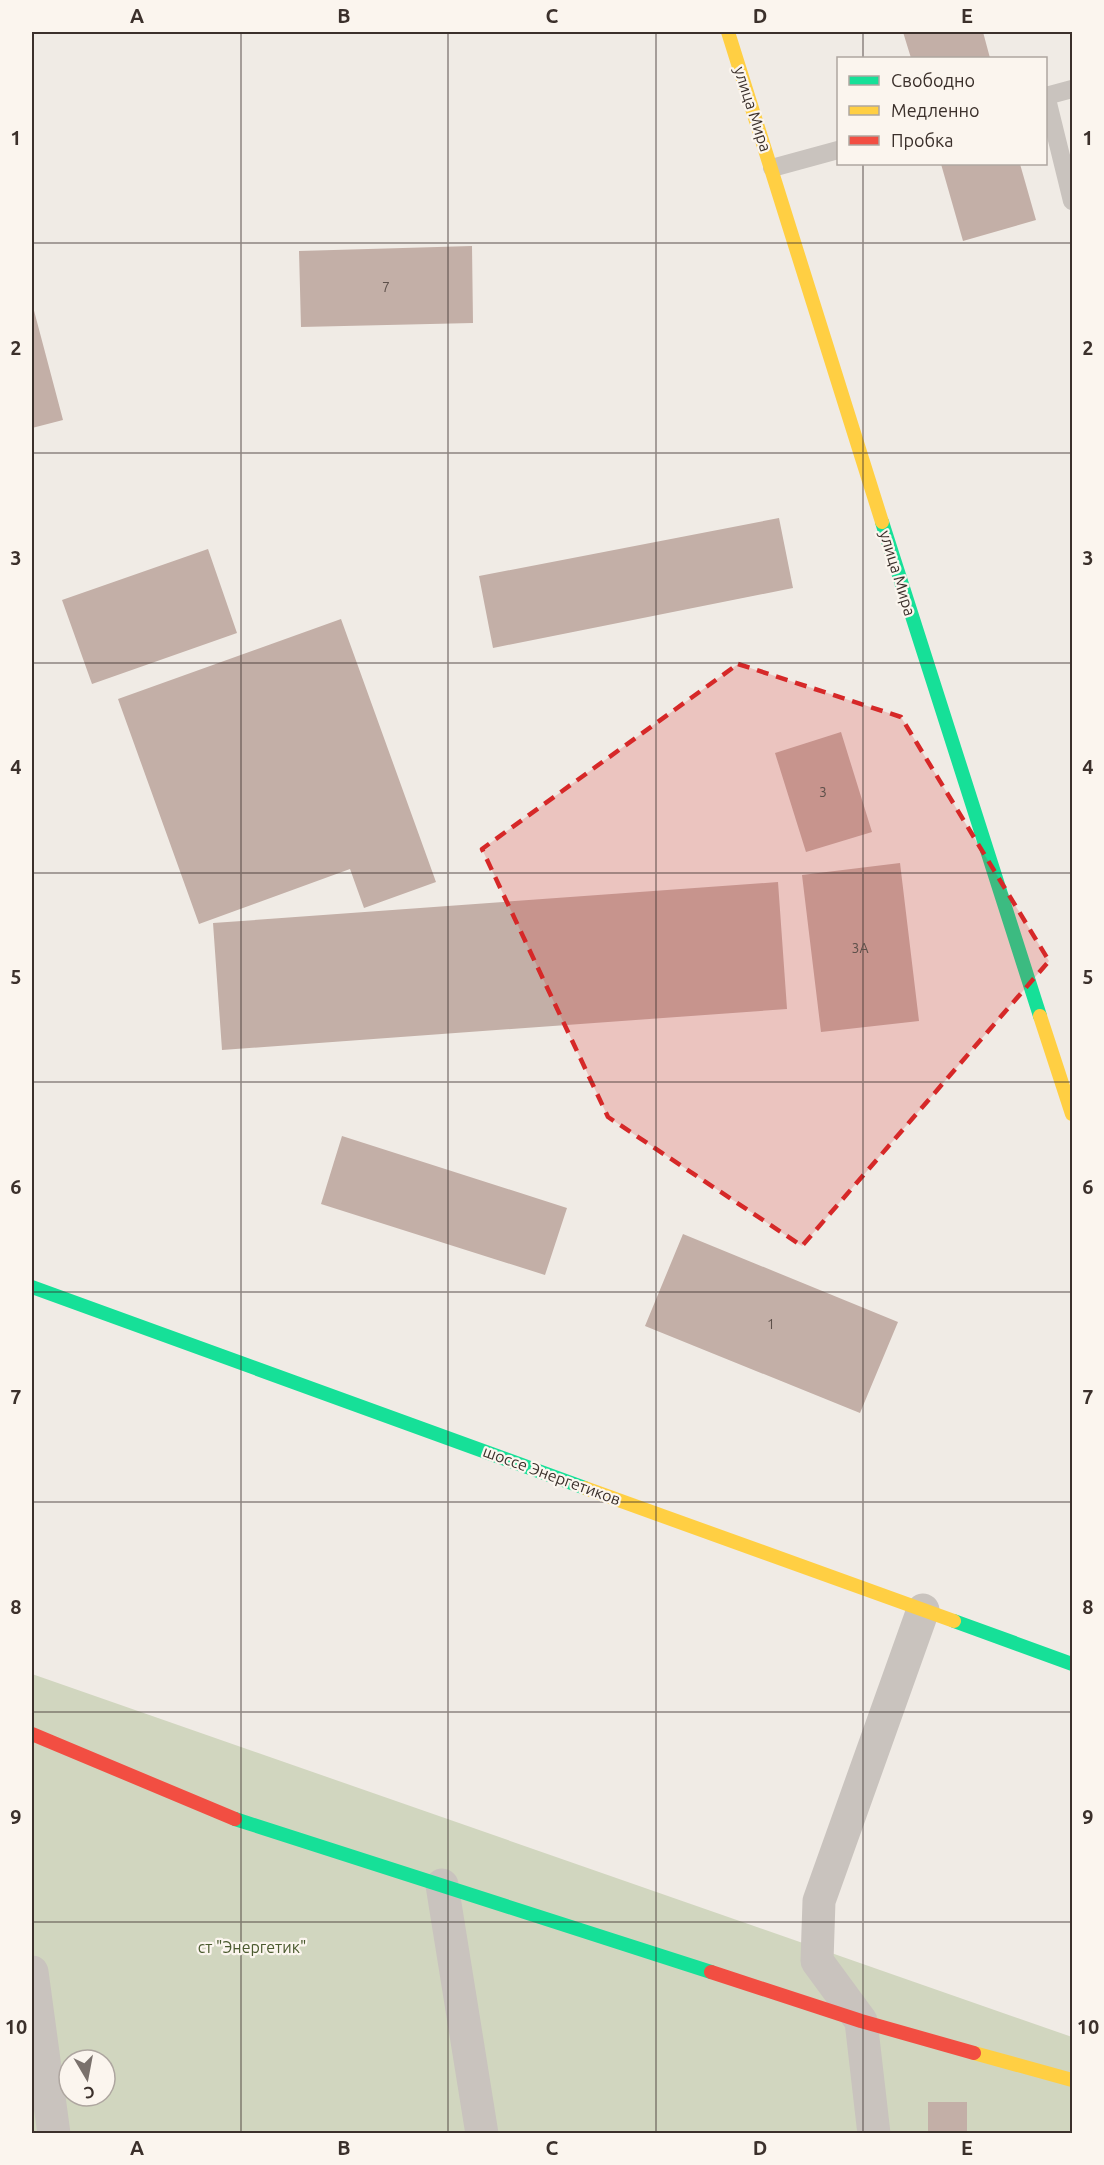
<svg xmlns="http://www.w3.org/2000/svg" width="1104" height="2165" font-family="Ubuntu,sans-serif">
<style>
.green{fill:#d1d6bf;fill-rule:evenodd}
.building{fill:#c3afa7}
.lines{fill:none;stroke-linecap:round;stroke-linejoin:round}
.lane{stroke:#c9c3be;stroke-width:18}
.street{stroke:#c9c3be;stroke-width:33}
.fast{stroke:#16e098;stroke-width:14}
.slow{stroke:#ffcf43;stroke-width:14}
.jam{stroke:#f24e42;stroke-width:14}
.marked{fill:#d62828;fill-opacity:0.2;stroke:#d62828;stroke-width:4.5;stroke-dasharray:12 8;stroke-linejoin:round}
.grid{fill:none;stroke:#3b302b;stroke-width:1.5;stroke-opacity:0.55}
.labels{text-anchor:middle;stroke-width:4.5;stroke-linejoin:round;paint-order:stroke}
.number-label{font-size:14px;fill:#5d504a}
.street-label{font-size:16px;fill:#3b302b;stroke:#fbf5ee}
.park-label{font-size:16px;fill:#4a5a2e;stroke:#fbf5ee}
.neatline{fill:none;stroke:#3b302b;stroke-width:2}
.grid-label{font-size:20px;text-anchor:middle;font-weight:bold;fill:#3b302b}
</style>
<rect width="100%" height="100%" fill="#f0ebe5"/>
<path class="green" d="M32,1674L1072,2037V2133L32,2134ZM69,2060H105V2096H69Z"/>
<path class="building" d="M903,32H983L990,58H911Z
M941,164H1020L1036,220L963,241Z
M472,246L473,323L301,327L299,251Z
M32,303L63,420L32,428Z
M779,518L793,588L493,648L479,576Z
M208,549L237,633L92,684L62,600Z
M341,619L436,882L364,908L350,869L199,924L118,699Z
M841,732L872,832L806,852L775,753Z
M900,863L919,1021L821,1032L802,875Z
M778,882L787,1009L222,1050L213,923Z
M342,1136L567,1208L545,1275L321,1204Z
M683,1234L898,1322L860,1413L645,1326Z
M928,2102H967V2134H928Z"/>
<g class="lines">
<path class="lane" d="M1046,95L1072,201
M1046,96L1072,89
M772,168L838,150"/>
<path class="street" d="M442,1885L482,2134
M32,1972L54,2134
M874,2134L861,2021L817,1961L819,1901L923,1610"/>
<path class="fast" d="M882,522L1040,1016
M32,1287L585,1488
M954,1621L1072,1664
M235,1819L711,1972"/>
<path class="slow" d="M728,32L882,522
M1040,1016L1072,1114
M585,1488L954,1621
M974,2053L1072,2080"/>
<path class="jam" d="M32,1734L235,1819
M711,1972L861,2021L974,2053"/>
</g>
<path class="marked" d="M738,664L901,717L1049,961L802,1246L608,1117L482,849Z"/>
<path class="grid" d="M241,32V2134M448,32V2134M656,32V2134M863,32V58M863,164V2134M32,243H1072M32,453H1072M32,663H1072M32,873H1072M32,1082H1072M32,1292H1072M32,1502H1072M32,1712H1072M32,1922H1072"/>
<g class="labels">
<g class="number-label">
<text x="386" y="292">7</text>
<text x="823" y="797">3</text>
<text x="860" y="953">3А</text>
<text x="771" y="1329">1</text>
</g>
<g class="street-label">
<text transform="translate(753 109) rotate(72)" y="6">улица Мира</text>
<text transform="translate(898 573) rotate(73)" y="6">улица Мира</text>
<text transform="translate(552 1475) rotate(20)" y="6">шоссе Энергетиков</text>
</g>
<g class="park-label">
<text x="252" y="1953">ст "Энергетик"</text>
</g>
</g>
<rect width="1104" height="2165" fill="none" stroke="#fbf5ee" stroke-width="66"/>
<rect x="837" y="57" width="210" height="108" fill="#fbf5ee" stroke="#aea6a0" stroke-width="1.5"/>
<rect x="849" y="76" width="30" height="9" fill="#16e098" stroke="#aea6a0" stroke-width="1.5"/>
<text x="891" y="87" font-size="18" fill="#3b302b">Свободно</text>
<rect x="849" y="106" width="30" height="9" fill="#ffcf43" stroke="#aea6a0" stroke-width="1.5"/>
<text x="891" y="117" font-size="18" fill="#3b302b">Медленно</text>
<rect x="849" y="136" width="30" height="9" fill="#f24e42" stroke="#aea6a0" stroke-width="1.5"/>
<text x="891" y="147" font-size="18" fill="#3b302b">Пробка</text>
<g transform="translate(87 2078) rotate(170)"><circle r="28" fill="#fbf5ee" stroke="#aea6a0" stroke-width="1.5"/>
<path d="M0-4.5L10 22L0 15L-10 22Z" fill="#7a716c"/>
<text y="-9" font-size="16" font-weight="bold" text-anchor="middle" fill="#3b302b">С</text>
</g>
<rect x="33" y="33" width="1038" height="2099" class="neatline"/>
<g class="grid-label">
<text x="137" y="23">A</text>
<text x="344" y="23">B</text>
<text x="552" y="23">C</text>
<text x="760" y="23">D</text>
<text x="967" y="23">E</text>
<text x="16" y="145">1</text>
<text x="1088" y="145">1</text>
<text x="16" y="355">2</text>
<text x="1088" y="355">2</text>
<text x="16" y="565">3</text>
<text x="1088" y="565">3</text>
<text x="16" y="774">4</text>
<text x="1088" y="774">4</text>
<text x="16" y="984">5</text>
<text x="1088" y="984">5</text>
<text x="16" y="1194">6</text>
<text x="1088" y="1194">6</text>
<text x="16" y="1404">7</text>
<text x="1088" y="1404">7</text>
<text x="16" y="1614">8</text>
<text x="1088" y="1614">8</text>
<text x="16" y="1824">9</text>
<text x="1088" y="1824">9</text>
<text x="16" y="2034">10</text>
<text x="1088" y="2034">10</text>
<text x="137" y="2155">A</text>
<text x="344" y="2155">B</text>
<text x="552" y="2155">C</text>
<text x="760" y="2155">D</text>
<text x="967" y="2155">E</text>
</g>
</svg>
